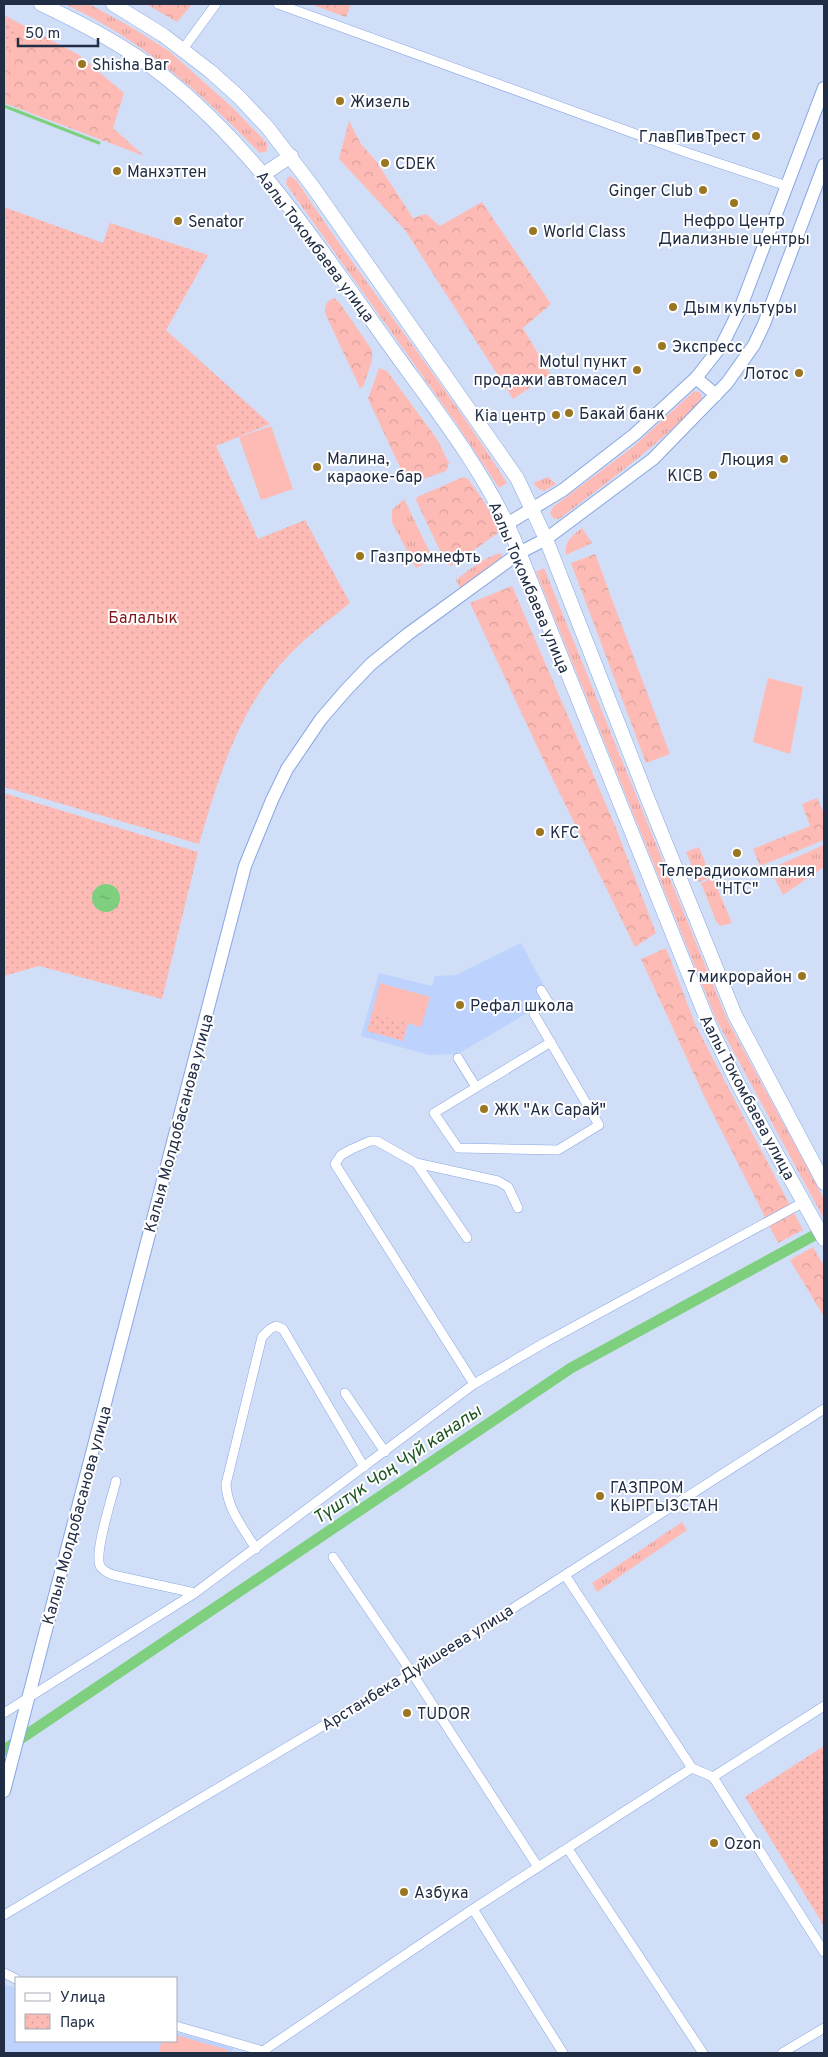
<svg xmlns="http://www.w3.org/2000/svg" width="828" height="2057" font-family="Overpass,sans-serif">
<style>
.built{fill:#bdd3fd}
.grass{fill:url(#grass-tufts)}
.forest{fill:url(#forest-crowns)}
.park{fill:url(#park-dots)}
.pitch{fill:#febbb5}
.water{fill:url(#water-ripples)}
.lines{fill:none;stroke-linecap:round;stroke-linejoin:round}
.stream{stroke:#7ed07e;stroke-width:3}
.canal{stroke:#7ed07e;stroke-width:11}
.street-casing{stroke:#88a7e3;stroke-width:10}
.secondary-casing{stroke:#88a7e3;stroke-width:14}
.primary-casing{stroke:#88a7e3;stroke-width:15}
.street{stroke:#fff;stroke-width:9}
.secondary{stroke:#fff;stroke-width:12}
.primary{stroke:#fff;stroke-width:14}
.poi-dot{fill:#9a7621;stroke:#fff;stroke-width:2}
.labels{text-anchor:middle;stroke-width:4;stroke-linejoin:round;paint-order:stroke}
.poi-label{font-size:16px;fill:#212d45;stroke:#fff;text-anchor:start}
.street-label{font-size:16px;fill:#212d45;stroke:#fff}
.park-label{font-size:16px;fill:#7e181d;stroke:#fff}
.water-label{font-size:18px;font-style:italic;fill:#1d541f;stroke:#fff}
</style>
<defs>
<pattern id="grass-tufts" width="24" height="20" patternUnits="userSpaceOnUse" patternTransform="scale(1.25)"><rect width="24" height="20" fill="#febbb5"/><path d="M3 7l-1-3M5 7V3M7 7l1-3M15 17l-1-3M17 17v-4M19 17l1-3" fill="none" stroke="#d9a19d"/></pattern>
<pattern id="forest-crowns" width="20" height="18" patternUnits="userSpaceOnUse" patternTransform="scale(1.25)"><rect width="20" height="18" fill="#febbb5"/><path d="M2 6a3 3 0 1 1 6 0M12 15a3 3 0 1 1 6 0" fill="none" stroke="#d9a19d"/></pattern>
<pattern id="park-dots" width="8" height="8" patternUnits="userSpaceOnUse" patternTransform="scale(1.25)"><rect width="8" height="8" fill="#febbb5"/><path d="M2 2h.1M6 6h.1" fill="none" stroke="#d9a19d" stroke-width="1.8" stroke-linecap="round"/></pattern>
<pattern id="water-ripples" width="26" height="14" patternUnits="userSpaceOnUse" patternTransform="scale(1.25)"><rect width="26" height="14" fill="#7ed07e"/><path d="M2 4q2-2 4 0t4 0M15 11q2-2 4 0t4 0" fill="none" stroke="#67a969"/></pattern>
</defs>
<rect width="100%" height="100%" fill="#d1def8"/>
<path class="built" d="M521,943L551,999L458,1054L429,1055L361,1036L379,973L432,986L435,976L456,975Z
M4,1984L16,1988V2041H176V2032L233,2048L232,2053H4Z"/>
<path class="grass" d="M65,4H89L131,27L169,51L231,106L267,143V151L260,153C202,94 141,39 65,4Z
M290,176L297,181C364,284 442,379 507,483L499,488L456,423L286,184L287,178Z
M694,391L699,392L702,395V400C659,445 609,481 559,519L553,518L550,513L553,507L634,446Z
M548,477L556,484L544,491L539,489L533,483Z
M404,499L433,559L416,568L392,522V510Z
M582,528L592,543L566,555C563,542 573,535 582,528Z
M502,553V560L463,591L460,588L456,580C468,571 487,555 502,553Z
M544,568L727,1019L824,1199V1219L716,1019L536,572Z
M824,845V867L783,895L770,869Z
M699,847L711,877L699,882L686,852Z
M713,878L732,923L720,926L716,921L701,883Z
M682,1522L687,1530L597,1592L592,1583Z"/>
<path class="forest" d="M146,4H192L177,22Z
M310,4H351L346,17Z
M4,15L79,55L124,93L113,128L144,156L4,103Z
M349,121L361,144L376,161L413,218L426,214L440,226L482,202L551,304L523,328L550,374L513,399L405,230L339,159Z
M334,298L339,302L372,350V361L363,387L360,388L325,313C325,305 326,301 334,298Z
M379,368L387,371L437,439L449,463L446,471L408,484L368,399Z
M463,477L468,479C480,496 494,513 498,533L451,566L446,563L416,500L417,497Z
M595,554L670,754L646,763L571,563Z
M512,586L614,823L656,933L635,947L542,757L470,603Z
M817,798L824,813V840L760,866L753,849L810,826L802,804Z
M666,948L696,1026L803,1230L778,1243L704,1096L641,959Z
M813,1247L824,1266V1317L790,1260Z"/>
<path class="park" d="M4,26L16,31L4,65Z
M4,207L103,243L110,223L208,255L166,330L270,424L216,446L258,539L305,520L350,603C332,618 312,632 295,649C241,701 219,775 199,844L4,787Z
M4,793L198,852L162,999L39,966L4,976Z
M372,1013L408,1023L403,1041L367,1031Z
M824,1746V1926L745,1797Z"/>
<path class="pitch" d="M271,426L293,489L261,500L239,437Z
M768,678L803,687L790,754L753,742Z
M380,983L430,997L421,1027L372,1013Z
M176,2035L228,2050L227,2053H158L162,2041H176Z"/>
<path class="water" d="M92 898a14 14 0 1 1 28 0a14 14 0 1 1-28 0Z"/>
<g class="lines">
<path class="stream" d="M4,106L99,143"/>
<path class="canal" d="M4,1750L571,1368L824,1230"/>
<defs>
<path id="street" d="M278,4L688,153L787,186
M183,49L216,4
M541,990L550,1005
M534,1014L599,1125L558,1150L458,1148L434,1113L551,1042
M458,1058L476,1087
M416,1163L467,1238
M474,1384L335,1164L341,1155L352,1149L370,1141H377L416,1163L498,1181L508,1187L518,1208
M345,1393L385,1452
M116,1481C112,1498 94,1552 100,1566C103,1571 108,1573 113,1575L195,1593
M256,1549C244,1529 227,1509 226,1484L262,1337L270,1329L276,1326L283,1329L364,1467
M333,1557L412,1673L538,1867
M565,1575L692,1768L713,1777L824,1952
M4,1713L195,1593L474,1384L544,1343L804,1202
M713,1777L824,1706
M568,1849L703,2053
M473,1909L563,2053
M4,1915L412,1673L824,1409
M4,1973L16,1979
M176,2026L263,2051L473,1909L692,1768
M782,2053L824,2028"/>
<path id="secondary" d="M696,378L716,395
M507,524L563,490L635,434L696,378L722,345L740,309L824,88
M4,1791L245,866L272,800L287,769L321,719L347,689L371,664L408,634L519,553L546,539L653,459L727,383L754,345L764,324L824,165"/>
<path id="primary" d="M41,4C85,25 127,47 165,77C259,152 323,253 392,349C435,409 483,469 513,537L710,1027L738,1084L824,1239
M113,4L163,35L210,71L239,97L268,128L313,187L517,478L546,539L647,797L735,1015L824,1183
M264,174L291,156"/>
</defs>
<use href="#street" class="street-casing"/>
<use href="#secondary" class="secondary-casing"/>
<use href="#primary" class="primary-casing"/>
<use href="#street" class="street"/>
<use href="#secondary" class="secondary"/>
<use href="#primary" class="primary"/>
</g>
<g class="poi-dot">
<circle cx="82" cy="64" r="5"/>
<circle cx="340" cy="101" r="5"/>
<circle cx="756" cy="136" r="5"/>
<circle cx="385" cy="163" r="5"/>
<circle cx="117" cy="171" r="5"/>
<circle cx="703" cy="190" r="5"/>
<circle cx="734" cy="203" r="5"/>
<circle cx="178" cy="221" r="5"/>
<circle cx="533" cy="231" r="5"/>
<circle cx="673" cy="307" r="5"/>
<circle cx="662" cy="346" r="5"/>
<circle cx="637" cy="370" r="5"/>
<circle cx="799" cy="373" r="5"/>
<circle cx="569" cy="413" r="5"/>
<circle cx="556" cy="415" r="5"/>
<circle cx="784" cy="459" r="5"/>
<circle cx="317" cy="467" r="5"/>
<circle cx="713" cy="475" r="5"/>
<circle cx="360" cy="556" r="5"/>
<circle cx="540" cy="832" r="5"/>
<circle cx="737" cy="853" r="5"/>
<circle cx="802" cy="976" r="5"/>
<circle cx="460" cy="1005" r="5"/>
<circle cx="484" cy="1109" r="5"/>
<circle cx="600" cy="1496" r="5"/>
<circle cx="407" cy="1713" r="5"/>
<circle cx="714" cy="1843" r="5"/>
<circle cx="404" cy="1892" r="5"/>
</g>
<g class="labels">
<g class="poi-label">
<text x="92" y="70">Shisha Bar</text>
<text x="350" y="107">Жизель</text>
<text x="746" y="142" text-anchor="end">ГлавПивТрест</text>
<text x="395" y="169">CDEK</text>
<text x="127" y="177">Манхэттен</text>
<text x="693" y="196" text-anchor="end">Ginger Club</text>
<text x="734" y="226" text-anchor="middle">Нефро Центр<tspan x="734" dy="18">Диализные центры</tspan></text>
<text x="188" y="227">Senator</text>
<text x="543" y="237">World Class</text>
<text x="683" y="313">Дым культуры</text>
<text x="672" y="352">Экспресс</text>
<text x="627" y="367" text-anchor="end">Motul пункт<tspan x="627" dy="18">продажи автомасел</tspan></text>
<text x="789" y="379" text-anchor="end">Лотос</text>
<text x="579" y="419">Бакай банк</text>
<text x="546" y="421" text-anchor="end">Kia центр</text>
<text x="327" y="464">Малина,<tspan x="327" dy="18">караоке-бар</tspan></text>
<text x="774" y="465" text-anchor="end">Люция</text>
<text x="703" y="481" text-anchor="end">KICB</text>
<text x="370" y="562">Газпромнефть</text>
<text x="550" y="838">KFC</text>
<text x="737" y="876" text-anchor="middle">Телерадиокомпания<tspan x="737" dy="18">"НТС"</tspan></text>
<text x="792" y="982" text-anchor="end">7 микрорайон</text>
<text x="470" y="1011">Рефал школа</text>
<text x="494" y="1115">ЖК "Ак Сарай"</text>
<text x="610" y="1493">ГАЗПРОМ<tspan x="610" dy="18">КЫРГЫЗСТАН</tspan></text>
<text x="417" y="1719">TUDOR</text>
<text x="724" y="1849">Ozon</text>
<text x="414" y="1898">Азбука</text>
</g>
<g class="street-label">
<text transform="translate(316 246) rotate(53)" y="6">Аалы Токомбаева улица</text>
<text transform="translate(530 587) rotate(67)" y="6">Аалы Токомбаева улица</text>
<text transform="translate(748 1097) rotate(62)" y="6">Аалы Токомбаева улица</text>
<text transform="translate(178 1123) rotate(-75)" y="6">Калыя Молдобасанова улица</text>
<text transform="translate(76 1515) rotate(-75)" y="6">Калыя Молдобасанова улица</text>
<text transform="translate(417 1667) rotate(-32)" y="6">Арстанбека Дуйшеева улица</text>
</g>
<g class="park-label">
<text x="143" y="623">Балалык</text>
</g>
<g class="water-label">
<text transform="translate(397 1464) rotate(-34)" y="6">Түштүк Чоң Чүй каналы</text>
</g>
</g>
<rect width="828" height="2057" fill="none" stroke="#212d45" stroke-width="10"/>
<rect x="15" y="1977" width="162" height="65" fill="#ffffff" stroke="#a6abb5"/>
<rect x="25" y="1993" width="25" height="8" fill="#ffffff" stroke="#a6abb5"/>
<text x="60" y="2002" font-size="15" fill="#212d45">Улица</text>
<rect x="25" y="2014" width="25" height="15" fill="url(#park-dots)" stroke="#a6abb5"/>
<text x="60" y="2027" font-size="15" fill="#212d45">Парк</text>
<path d="M18 38v8h80v-8" fill="none" stroke="#212d45" stroke-width="2.5"/>
<text x="25" y="38" font-size="15" fill="#212d45" stroke="#ffffff" stroke-width="4" paint-order="stroke">50 m</text>
</svg>
